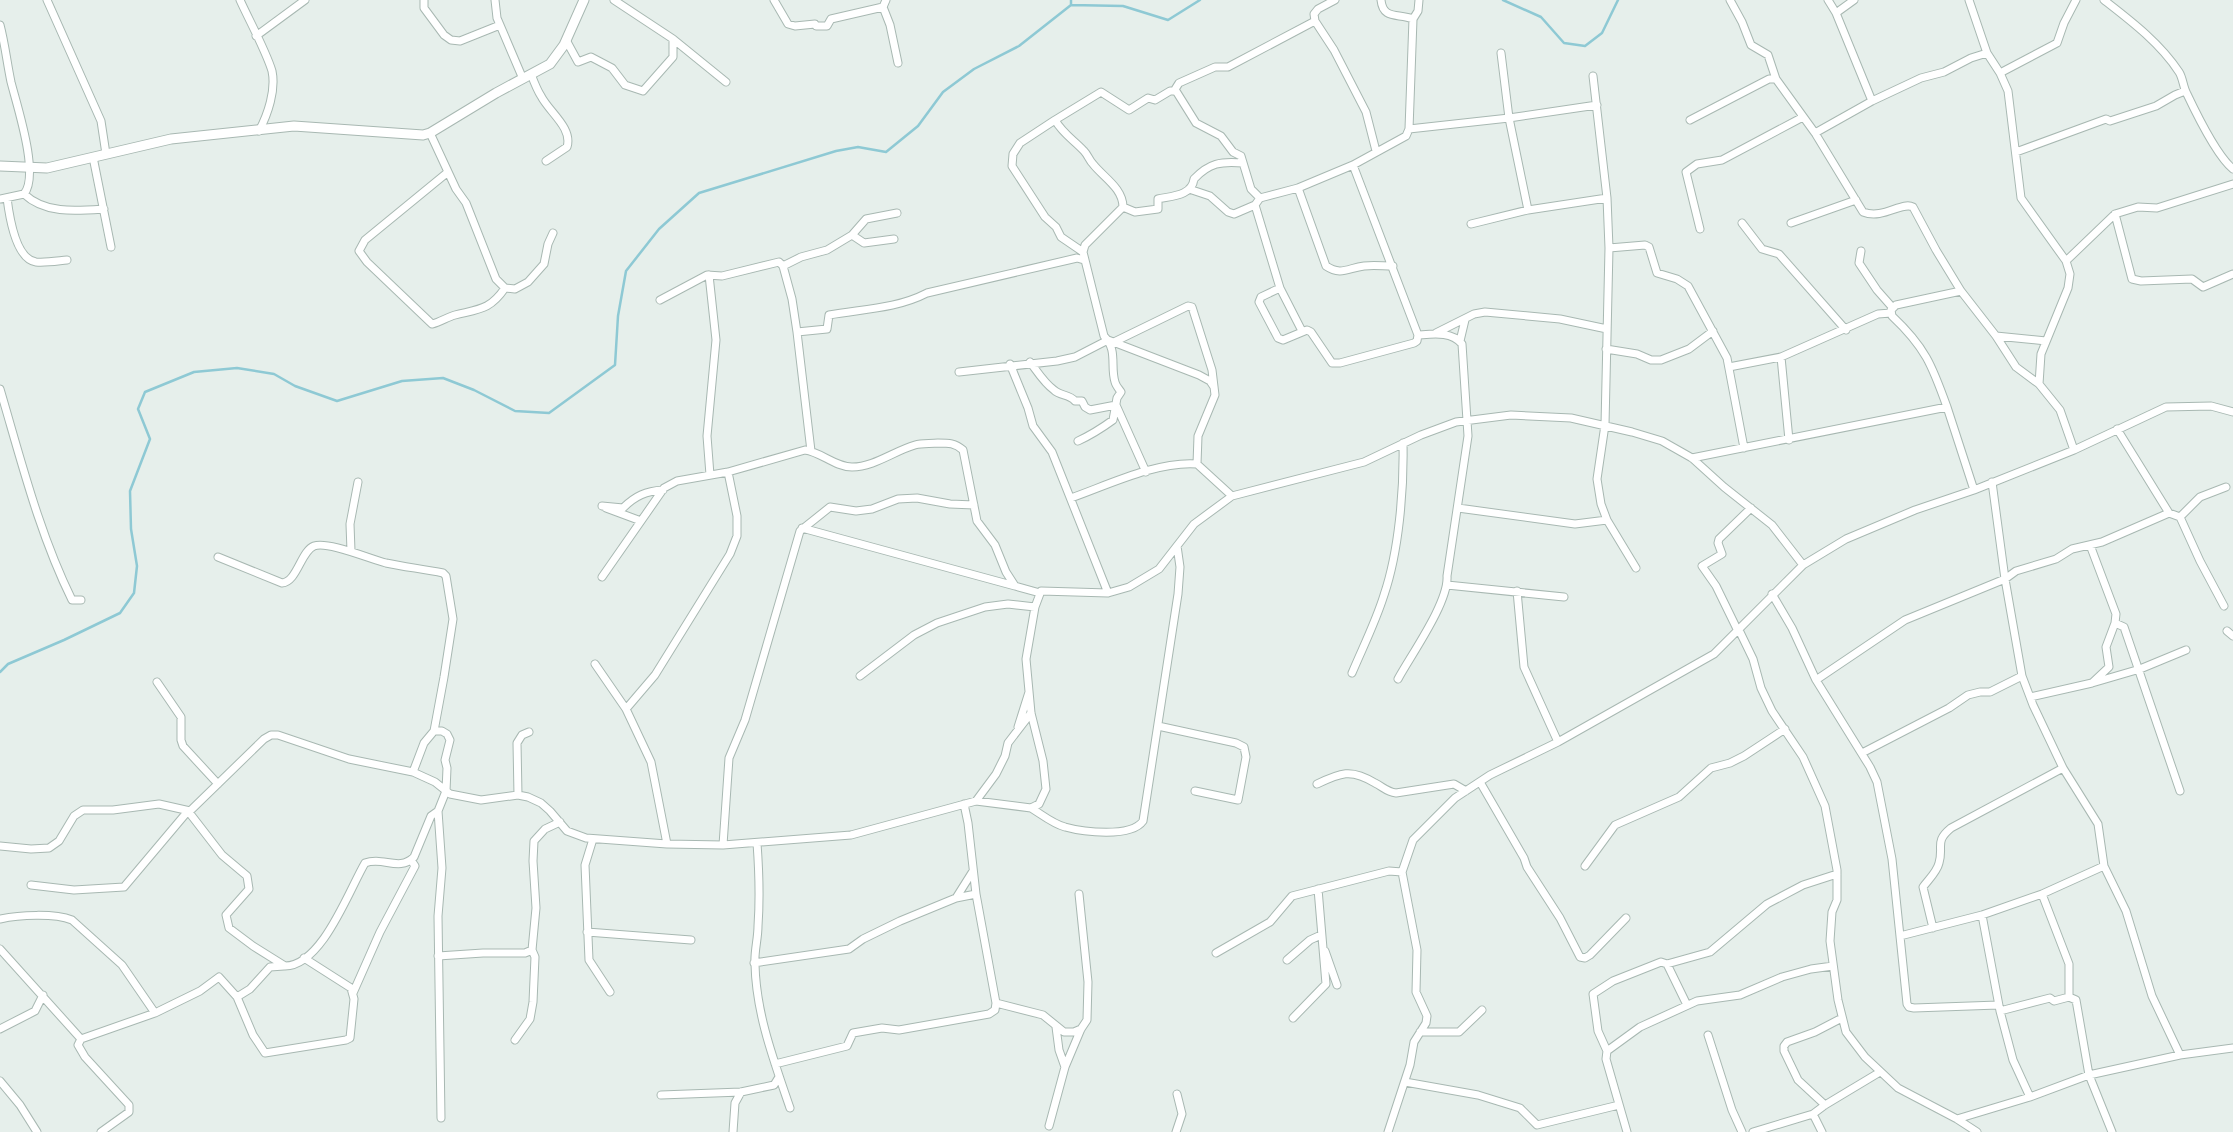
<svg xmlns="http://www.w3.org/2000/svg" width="2233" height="1132" font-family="'DejaVu Sans',sans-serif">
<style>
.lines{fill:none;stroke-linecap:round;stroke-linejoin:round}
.stream{stroke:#8ec9d4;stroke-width:2.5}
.minor-casing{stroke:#a8b8b2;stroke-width:9}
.tertiary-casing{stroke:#a8b8b2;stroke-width:11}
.minor{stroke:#fff;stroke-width:7}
.tertiary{stroke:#fff;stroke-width:9}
</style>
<rect width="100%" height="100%" fill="#e6efeb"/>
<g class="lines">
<path class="stream" d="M1503,0L1541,17L1564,43L1585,46L1602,33L1618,0
M1071,5V0
M0,672L8,664L64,640L120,613L134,593L137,566L131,529L130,491L150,439L138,409L145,392L194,372L237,368L274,374L295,386L337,401L402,381L443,378L474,390L515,411L549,413L615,365L618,316L626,271L659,229L699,193L836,151L858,147L886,152L918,126L943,92L974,69L1019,46L1071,5L1123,6L1168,20L1200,0"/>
<defs>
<path id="minor" d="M47,0L101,121L106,154
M240,0C249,20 266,51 272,71C276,90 268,114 259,131
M424,0V8L444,35L451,40L460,41L500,25
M495,0L497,18L523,79
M614,0L673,39L726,82
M774,0L788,24L795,26L815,24L816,26H827L831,19L883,7
M886,0L883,7L890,25L898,63
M1335,0L1318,9L1314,14L1315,21L1334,50L1366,112L1376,151
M1381,0C1383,20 1398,13 1413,19
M1730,0L1742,22L1751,45L1768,55L1776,79
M1828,0L1836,13L1872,101
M1969,0L1987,53L2000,73L2008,91L2021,198L2066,261L2070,274L2068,288L2041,354L2039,384
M2104,0C2131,21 2160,43 2179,72C2183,78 2183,87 2187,94C2196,113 2217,156 2233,169
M1836,13L1854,0
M0,25C5,44 7,63 11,82C17,106 40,175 24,194
M256,36L305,0
M566,40L578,62L591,57L612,68L625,85L643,91L673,57V39
M1501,53L1509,118L1528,210
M2000,73L2057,43L2064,23L2076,0
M531,74C534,82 537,90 541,96C549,112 573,128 567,147L546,161
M1593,76L1607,198L1609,248L1605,425L1597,479L1601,504L1607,520L1636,568
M1174,91L1179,83L1215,67H1228L1315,21
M1055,120L1101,92L1129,110L1148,98L1155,100L1170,91H1176L1196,123L1221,136L1233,152L1241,156L1251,189L1260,198
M1690,120L1769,79H1776L1815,133L1863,212C1883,220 1902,201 1913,207L1936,250L1961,291L1996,336L2016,367L2039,384L2060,410L2074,450
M1409,129L1509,118L1597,105
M430,133L456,189L466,203L496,279L505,288L515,289L528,282L544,264L548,244L553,233
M1815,133L1872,101L1921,78L1944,72L1971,58L1987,53
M2016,152L2106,119L2110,121L2156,106L2175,95L2185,91
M93,157L111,247
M448,172L365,240L359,251L367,262L432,324C441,322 447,317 455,315C479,309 490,310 505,288
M1298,188L1326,266C1341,276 1348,268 1364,266C1373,265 1383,266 1393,266
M1189,189L1210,196L1228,212L1234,214L1255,205L1260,198L1298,188L1353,165L1406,136L1409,129L1413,19L1418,11L1419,0
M24,194C45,214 76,211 104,209
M7,198C9,214 15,259 36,262C45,263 57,261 67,260
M0,199L24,194
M1255,205L1280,288L1302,331
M1123,207L1135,212L1158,209V199C1171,196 1192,196 1194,179C1209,163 1221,161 1243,163
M2115,214L2132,279L2141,281L2192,279L2203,287L2233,274
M1742,223L1762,249L1779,254L1846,330
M1791,223L1856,200
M1471,224L1528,210L1607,198
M1700,229L1686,172L1697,164L1722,160L1803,117
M852,235L864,243L894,239
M1609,248L1645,245L1649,247L1657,273L1677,279L1688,286L1727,358L1744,448
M1861,251L1859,263L1877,290L1892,307
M1083,252L1061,237L1056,227L1045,217L1012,166L1013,154L1020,143L1055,120C1063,134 1074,140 1084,151C1088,155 1089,160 1093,164C1103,177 1123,188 1123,207
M2066,261L2115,214L2138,207L2157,208L2233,184
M783,266L801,257L827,250L852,235L866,219L897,213
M709,275L716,340L707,436L710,475
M1280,288L1261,297L1259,302L1278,338L1283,340L1307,330L1311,332L1332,363H1340L1414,343L1417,341L1418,335L1353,165
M660,300L707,275L722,276L779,262L783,266L792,299L797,332L811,451
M797,332L827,329L829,315C862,309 896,309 927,293L1077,258L1084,260
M1436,333L1474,314L1485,312L1560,319L1607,329
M1996,336L2046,341
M1460,341L1465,320
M1114,342L1188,306L1192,307L1212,370L1215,395L1198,436L1197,464L1232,496
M1606,349L1637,354L1651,360H1661L1689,349L1713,331
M1781,357L1789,440
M1030,362C1037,371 1044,383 1054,390C1060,396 1069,394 1075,401H1082L1085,407L1090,410L1116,405
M1010,364L1028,408L1033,426L1052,452L1108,593
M1729,367L1781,357L1878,314L1891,313
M959,372L1057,361L1075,357L1108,340L1199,375L1210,381L1214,387
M0,389C21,460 39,533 72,600H81
M1116,405L1146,472
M1947,407C1932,365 1925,347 1892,316L1891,310L1896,305L1961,291
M2117,429L2169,513L2180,517L2200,561L2224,606
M1078,441C1091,435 1102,428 1113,420L1117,398L1121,392C1119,389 1116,386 1115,382C1110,366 1118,350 1104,336L1083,252L1085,245L1123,207
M1692,458L1947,407L1974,490
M1992,482L2005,579L2022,676L2033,705L2063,768L2098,824L2104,866L2126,911L2152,996L2180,1055
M1071,498C1108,485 1157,461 1197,464
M602,506L623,508C635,496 646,491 663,490
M606,508L641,521
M1458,508L1575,524L1607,520
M2180,517L2200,497L2226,487
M802,528L1015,586
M2090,545L2116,614L2115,623L2124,627L2180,791
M351,551L350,524L358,482
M218,557L282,583C297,582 301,551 314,546C328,541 370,559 386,563C404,567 424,569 443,573L446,576L453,619L444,677L434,731L424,743L413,772
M602,577L664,488L677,481L728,472L805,450C821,452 835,467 852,467C874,467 894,451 915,445C922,443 931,444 938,443C949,443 955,443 963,450L977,521L995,545L1006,572L1015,586L1040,593
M1447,585L1564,597
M1517,591L1524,667L1558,742
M1772,594L1792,628L1816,680L1870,767L1877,782L1892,859L1907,1004L1909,1007L1914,1008L1998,1005
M1738,628L1753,659L1761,688L1772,711L1803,757L1825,806L1837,870V900L1832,912L1830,941L1838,1000L1846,1032L1865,1057L1898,1088L1957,1119L1977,1132
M1737,629L1716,586L1702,566L1722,554L1718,543L1719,539L1751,508
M2227,631L2233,636
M595,664L626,709L651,762L667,844
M1352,673C1363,647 1376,621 1384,595C1399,551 1404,489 1403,443
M860,676L914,635L937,623L985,607L1008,604L1035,607
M1398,679C1411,655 1449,602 1447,576L1468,436L1462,344C1451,331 1433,334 1418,335
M1816,680L1905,620L2005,579L2016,571L2056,559L2072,549L2102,542L2169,513
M157,682L181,717V740L183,746L218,784
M2092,683L2140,669L2186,650
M2030,697L2092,683L2109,667L2106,647L2115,623
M626,709L655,675L730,554L737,536V516L728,472
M1158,726L1236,743L1244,747L1246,757L1238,800L1195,791
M1018,727L1029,692
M434,731H442L447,734L450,740L445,760L447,768L446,791L438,811L442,868L438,916L441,1118
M1862,753L1949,708L1968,695L1980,692H1990L2022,676
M1480,782L1524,858L1527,867L1560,918L1580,957L1585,958L1590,955L1626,918
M1317,784C1340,773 1351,768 1375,783C1383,787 1387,792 1396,793L1454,784L1466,791
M518,795L517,743L522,735L529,732
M976,801L996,774L1005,756L1008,743L1031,713
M964,804L968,823L976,894L996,1003L1043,1015L1064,1032H1074L1081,1029
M1031,808C1041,814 1053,824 1065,827C1083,832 1131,838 1143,821L1178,594L1180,567L1177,546
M593,839L585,865L589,960L610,992
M757,843C759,870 760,898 758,926C758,939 754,952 755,964C756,1014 774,1061 790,1108
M723,845L729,758L745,720L800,531L830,507L856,511L872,509L898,499L917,498L950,504L974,505
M0,846L31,849L49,848L59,841L74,816L83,810H113L159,804L190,811L264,739L271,735H278L349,759L413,772L435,782L450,794L481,800L518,795L528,797L541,803L550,811L567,831L586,838L667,844L723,845L851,835L976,801L1031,808L1039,804L1046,789L1043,761L1031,713L1026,659L1035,607L1041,591L1108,593L1129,587L1159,569L1194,524L1232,496L1364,462L1421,435L1456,422L1511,415L1571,418L1632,432L1662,441L1692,458L1724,487L1772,525L1803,565
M1585,866L1615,825L1679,797L1711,768L1730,763L1744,756L1785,729
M31,885L74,890L124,887L188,811L222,855L247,876L249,889L226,915L229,928L253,946L285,966C322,966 349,890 365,863C383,856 399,872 414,857L431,816L438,811
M2042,894L2069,964V997
M956,898L973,871
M1982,915L2000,1011L2013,1060L2030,1097
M0,919C19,915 54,913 72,920L122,965L155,1013L200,991L219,977L237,997L250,989L270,967L284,966
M1933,928L1923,887C1928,880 1937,872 1939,863C1944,846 1934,842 1951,828L2063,768
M587,932L691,940
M1900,936L1982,915L2042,894L2104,866
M0,949L81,1039
M1325,951L1337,985
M1216,953L1270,922L1292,896L1389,871L1402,872
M438,956L483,953H525L532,950
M1287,960L1310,940L1321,935
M754,963L849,949L863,939L900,921L956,898L976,894
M1667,964L1687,1005
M353,993L380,932L415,866L411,860
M237,997L253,1035L265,1053L346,1040L350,1038L354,999L351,988L304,958
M2000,1011L2050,998L2054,1001L2069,997L2076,1000L2089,1075L2112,1132
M1293,1018L1326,984L1318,889
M1056,1027L1059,1050L1065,1067
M0,1029L35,1011L43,995
M1420,1032H1459L1482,1010
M1708,1035L1732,1110L1742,1132
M81,1039L78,1045L85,1057L129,1105V1112L101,1132
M81,1039L155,1013
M515,1040L530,1019L533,1002L535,957L532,950L536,908L533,861L534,841L545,829L560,822
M1607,1051L1640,1027L1697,1001L1740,995L1782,977L1811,969L1833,966
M775,1064L847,1046L853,1033L882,1028L899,1030L989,1014L995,1010L996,1003
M0,1081L20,1105L37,1132
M1405,1082L1478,1095L1520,1108L1537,1125L1619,1105
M661,1095L741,1092L774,1085L779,1077
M1825,1105L1798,1080L1784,1051V1046L1787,1042L1815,1032L1842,1018
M1813,1114L1822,1132
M1957,1119L2030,1097L2089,1075L2180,1055L2233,1048
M1049,1126L1065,1067L1081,1029L1087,1020L1088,982L1079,894
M733,1132L735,1103L741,1092
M1176,1132L1182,1114L1177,1094
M1388,1132L1410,1065L1414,1042L1426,1023L1427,1016L1416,992L1417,950L1402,872L1413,840L1455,798L1490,775L1558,742L1714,654L1803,565L1846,539L1915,510L1974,490L2074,450L2166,407L2211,406L2233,412
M1627,1132L1606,1059L1607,1051L1598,1031L1593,994L1613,981L1661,962L1667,964L1710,952L1767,904L1803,885L1837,874
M1753,1132L1813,1114L1825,1105L1880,1072"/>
<path id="tertiary" d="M0,166L47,168L171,139L294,126L423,135L430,133L496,93L550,64L564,45L584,0"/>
</defs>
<use href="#minor" class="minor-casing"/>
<use href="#tertiary" class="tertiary-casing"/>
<use href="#minor" class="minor"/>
<use href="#tertiary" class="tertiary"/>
</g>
</svg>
